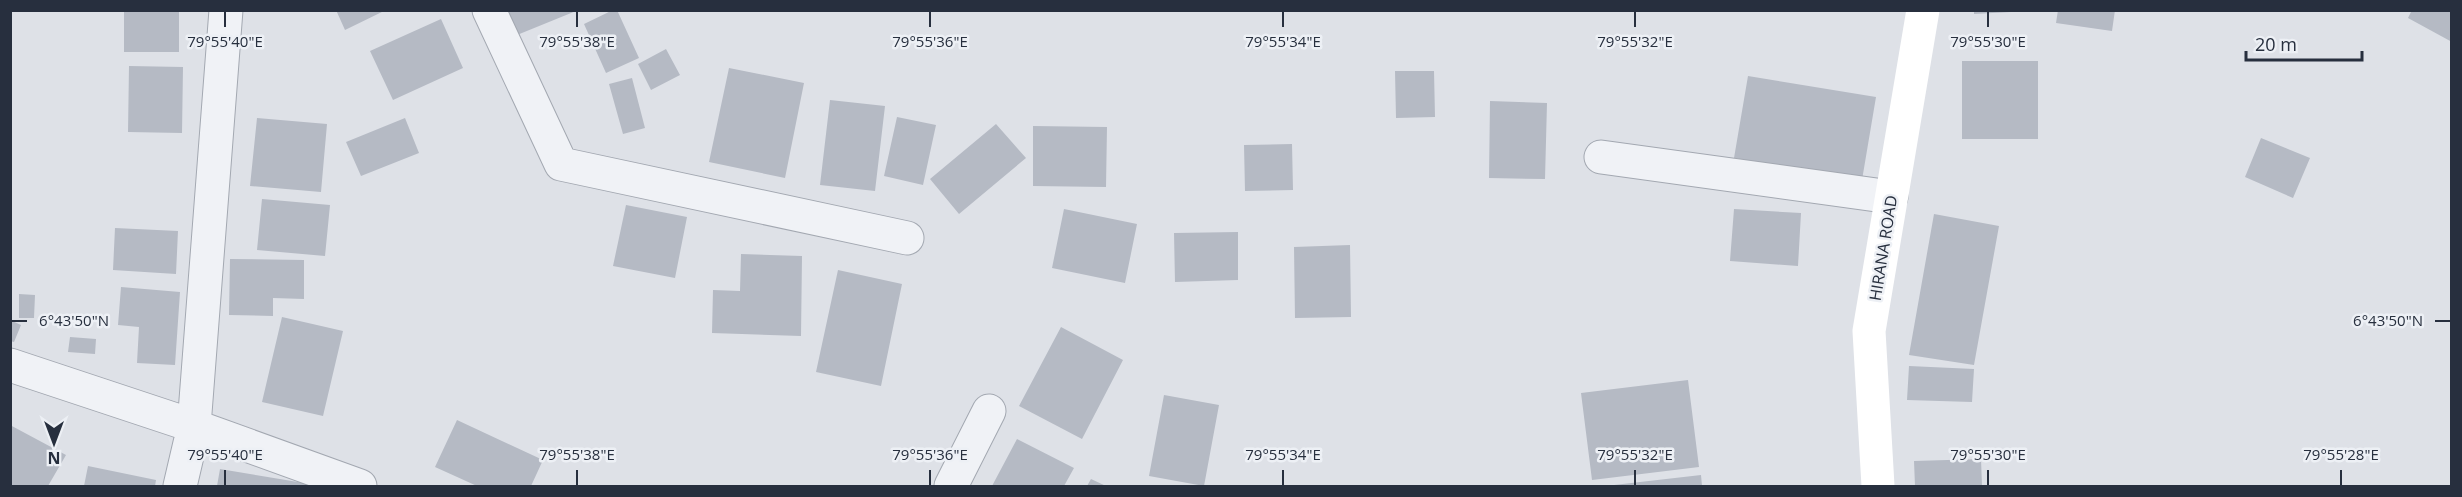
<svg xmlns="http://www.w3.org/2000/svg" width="2462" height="497" font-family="'Open Sans',sans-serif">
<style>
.building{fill:#b5bac4}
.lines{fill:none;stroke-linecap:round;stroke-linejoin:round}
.street-casing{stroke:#a3a8b1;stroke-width:35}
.street{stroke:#f0f2f6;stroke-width:33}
.secondary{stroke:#fff;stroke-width:33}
.ticks{fill:none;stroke:#272f3e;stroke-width:2}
.labels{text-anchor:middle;stroke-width:5;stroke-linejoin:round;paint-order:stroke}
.street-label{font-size:16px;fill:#272f3e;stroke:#edf0f5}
.ticks-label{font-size:15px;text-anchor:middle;fill:#272f3e;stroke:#edf0f5;stroke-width:5;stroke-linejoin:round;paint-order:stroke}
</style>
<rect width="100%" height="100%" fill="#dee1e7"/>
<path class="building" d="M124,10H179V52H124Z
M336,10H386L345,30Z
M507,10H576V11L517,35Z
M613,10H617L639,58L606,73L584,24Z
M1974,10H2011V12L1974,14Z
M2058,10H2115L2112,31L2056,23Z
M2412,10H2452V42L2408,18Z
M441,19L463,68L393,100L370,51Z
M666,49L680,75L651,90L638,64Z
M1962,61H2038V139H1962Z
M129,66L183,67L182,133L128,132Z
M729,68L804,83L785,178L709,162Z
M1395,71H1434L1435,117L1396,118Z
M1748,76L1876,97L1862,180L1734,158Z
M632,78L645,128L623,134L609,84Z
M830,100L885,106L875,191L820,185Z
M1490,101L1547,103L1545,179L1489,178Z
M897,117L936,125L923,185L884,176Z
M257,118L327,124L321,192L250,186Z
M405,118L419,153L361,176L346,142Z
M996,124L1026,158L959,214L930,179Z
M1033,126L1107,127L1106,187L1033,186Z
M2261,138L2310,158L2293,198L2245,177Z
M1292,144L1293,190L1245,191L1244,145Z
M262,199L330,205L325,256L257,250Z
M626,205L687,217L675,278L613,266Z
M1064,209L1137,224L1125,283L1052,268Z
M1734,209L1801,213L1798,266L1730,261Z
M1934,214L1999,226L1974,365L1909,355Z
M115,228L178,231L176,274L113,270Z
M1238,232V280L1175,282L1174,233Z
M1350,245L1351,317L1295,318L1294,247Z
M741,254L802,256L801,336L712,333L713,290L740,291Z
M230,259L304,260V299L273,298V316L229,315Z
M838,270L902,284L881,386L816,372Z
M121,287L180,292L175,365L137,363L139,327L118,325Z
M19,294L35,295L34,318H19Z
M282,317L343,331L323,416L262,402Z
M10,320L21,325L14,342L10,341Z
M1061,327L1123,360L1082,439L1019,406Z
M70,337L96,339L95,354L68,352Z
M1909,366L1974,369L1972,402L1907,400Z
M1688,380L1699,467L1592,480L1581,393Z
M1164,395L1219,405L1204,486L1149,476Z
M457,420L543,460L531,486H477L435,467Z
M10,425L66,455L48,486H10Z
M1017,439L1074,468L1064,486H992Z
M1981,459L1982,486H1915L1914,461Z
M88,466L156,480L155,486H84Z
M220,469L310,484L309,486H217Z
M1701,475L1702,486H1614V485Z
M1091,479L1106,486H1087Z"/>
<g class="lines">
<defs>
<path id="street" d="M489,10L561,164L907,238
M1601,157L1891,197
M10,365L194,426L360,486
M180,486L194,426L226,10
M951,486L989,411"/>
</defs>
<use href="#street" class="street-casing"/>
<use href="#street" class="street"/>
<path class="secondary" d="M1878,486L1869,331L1923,10"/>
</g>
<path class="ticks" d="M225,12V27M577,12V27M930,12V27M1283,12V27M1635,12V27M1988,12V27M12,321H27M2435,321H2450M225,470V485M577,470V485M930,470V485M1283,470V485M1635,470V485M1988,470V485M2341,470V485"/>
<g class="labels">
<g class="street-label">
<text transform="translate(1883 248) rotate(-81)" y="6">HIRANA ROAD</text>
</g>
</g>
<g class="ticks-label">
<text x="225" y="47">79°55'40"E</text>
<text x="577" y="47">79°55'38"E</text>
<text x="930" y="47">79°55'36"E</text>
<text x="1283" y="47">79°55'34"E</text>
<text x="1635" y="47">79°55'32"E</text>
<text x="1988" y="47">79°55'30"E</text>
<text x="2388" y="326">6°43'50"N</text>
<text x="74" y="326">6°43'50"N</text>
<text x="225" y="460">79°55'40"E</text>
<text x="577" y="460">79°55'38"E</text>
<text x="930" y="460">79°55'36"E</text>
<text x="1283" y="460">79°55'34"E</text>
<text x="1635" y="460">79°55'32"E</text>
<text x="1988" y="460">79°55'30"E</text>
<text x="2341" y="460">79°55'28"E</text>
</g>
<rect width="2462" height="497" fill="none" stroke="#272f3e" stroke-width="24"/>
<g transform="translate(54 443) rotate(180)" stroke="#edf0f5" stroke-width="4.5" paint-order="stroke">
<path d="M0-4.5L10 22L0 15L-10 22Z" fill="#272f3e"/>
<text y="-9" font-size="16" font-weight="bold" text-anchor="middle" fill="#272f3e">N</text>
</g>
<path d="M2246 51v9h116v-9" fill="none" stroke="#272f3e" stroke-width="3"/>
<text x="2255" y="51" font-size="18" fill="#272f3e" stroke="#edf0f5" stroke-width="4.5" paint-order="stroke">20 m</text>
</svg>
